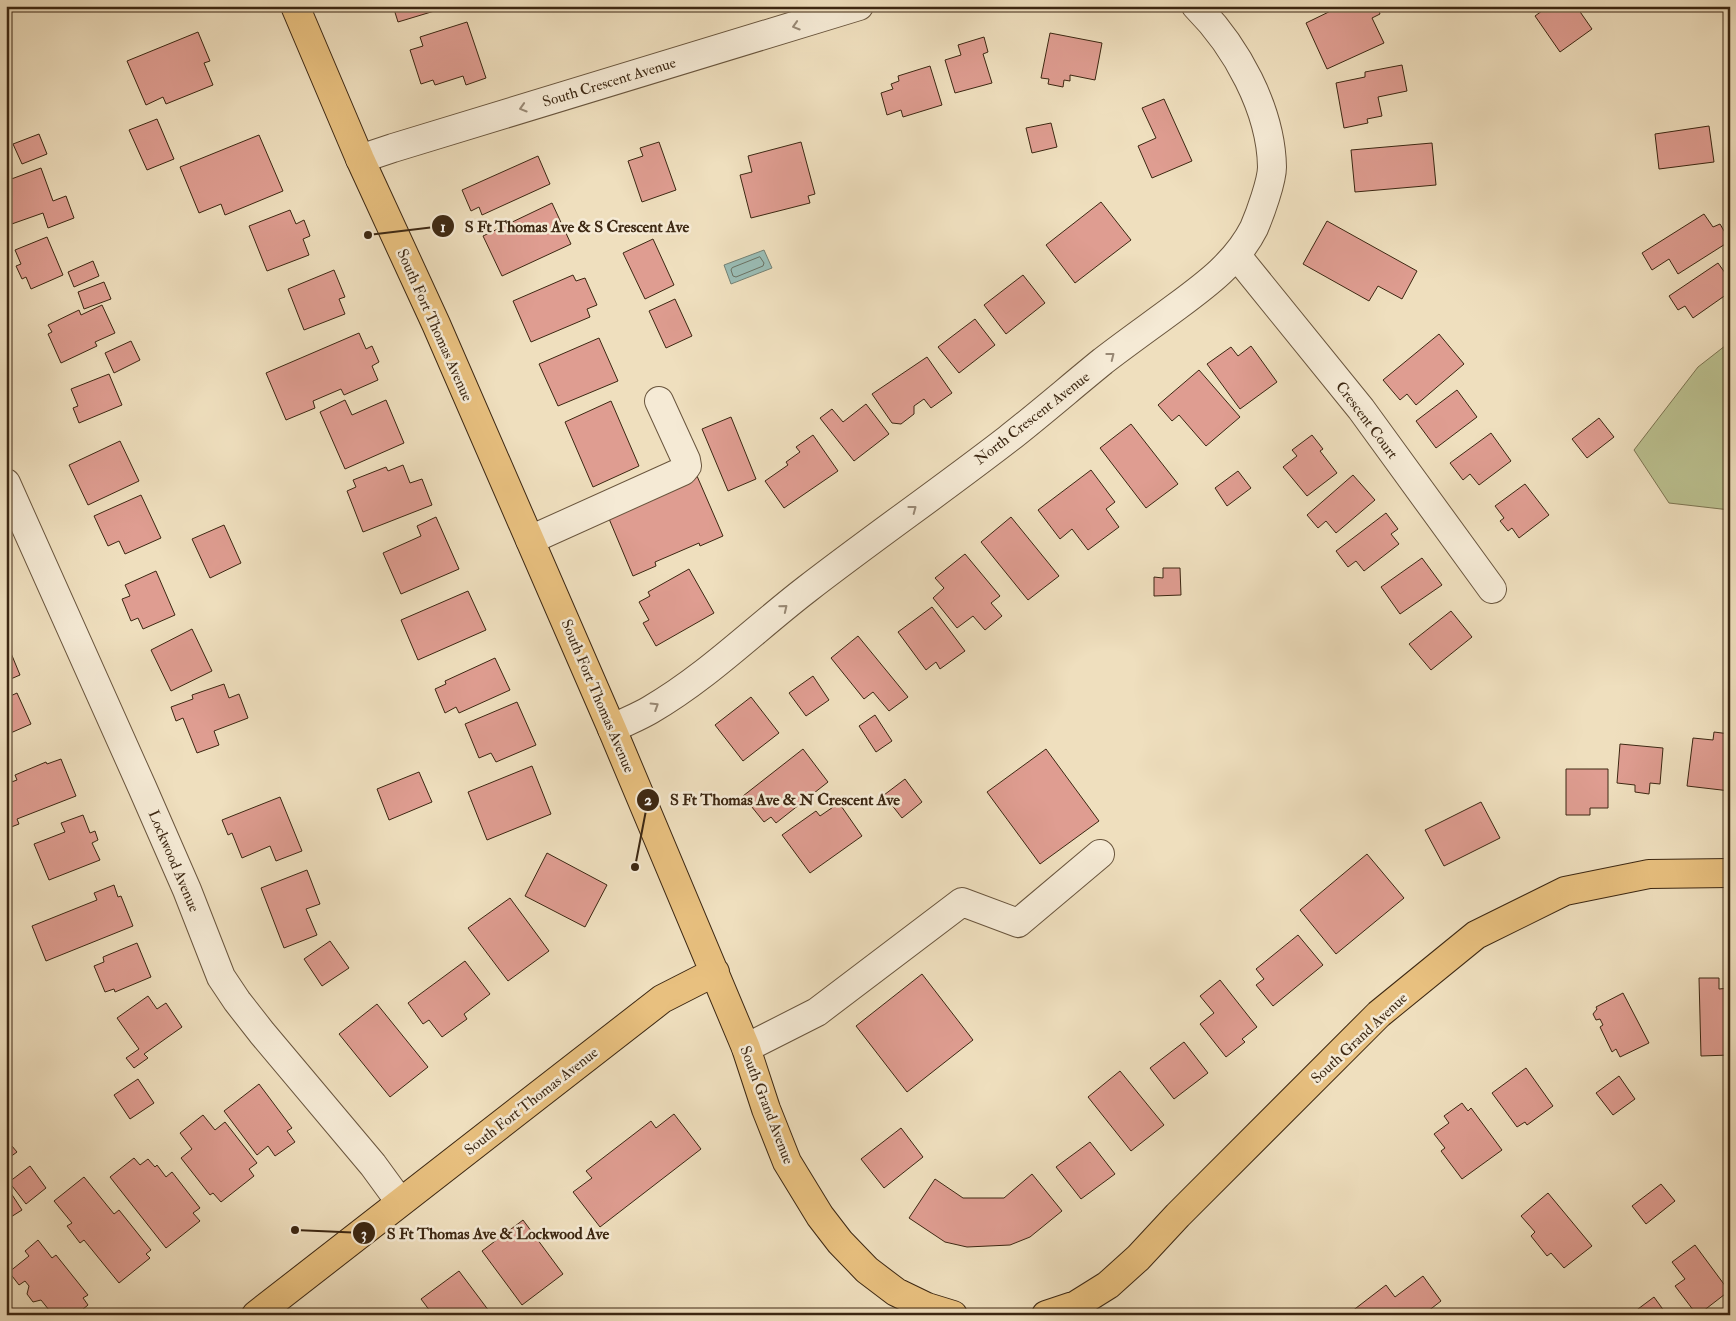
<svg xmlns="http://www.w3.org/2000/svg" width="1736" height="1321" font-family="'IM FELL Double Pica',serif">
<style>
.green{fill:#bbc190;stroke:#7c7451}
.water{fill:#9abcb4;stroke:#748073}
.lines{fill:none;stroke-linecap:round;stroke-linejoin:round}
.shore{stroke:#6b7263;stroke-width:1}
.building{fill:#df9d91;stroke:#3c2712}
.minor-casing{stroke:#69553d;stroke-width:30}
.major-casing{stroke:#3c2712;stroke-width:30}
.minor{stroke:#f5ead5;stroke-width:28}
.major{stroke:#e8c07f;stroke-width:28}
.oneway{stroke:#988874}
.labels{text-anchor:middle;stroke-width:5;stroke-linejoin:round;paint-order:stroke}
.street-label{font-size:15px;fill:#3c2712;stroke:#f5ead5}
.leader{fill:none;stroke:#3c2712;stroke-width:2}
.callout-dot{fill:#3c2712;stroke:#f5ead5;stroke-width:2}
.mark-label{font-size:15px;text-anchor:middle;font-weight:bold;fill:#fff}
.callout-label{font-size:16px;text-anchor:middle;font-weight:bold;fill:#3c2712;stroke:#f5ead5;stroke-width:5;stroke-linejoin:round;paint-order:stroke}
</style>
<rect width="100%" height="100%" fill="#efdfbe"/>
<filter id="stains"><feTurbulence type="fractalNoise" baseFrequency=".004" numOctaves="4"/><feColorMatrix values="0 0 0 0 .2 0 0 0 0 .09 0 0 0 0 .02 0 0 0 .5 -.17"/></filter>
<radialGradient id="worn" r=".72"><stop offset=".6" stop-color="#630" stop-opacity="0"/><stop offset="1" stop-color="#630" stop-opacity=".3"/></radialGradient>
<path class="green" d="M1730,342V510L1669,503L1634,450L1698,367Z"/>
<path class="water" d="M764,250L772,268L731,284L724,265Z"/>
<g class="lines">
<path class="shore" d="M760,257L764,263L763,266L736,277L733,276L731,270L732,268Z"/>
</g>
<path class="building" d="M393,6H451L398,22Z
M1341,6H1377L1380,14L1372,18L1384,43L1327,69L1306,23Z
M1544,6H1576L1592,29L1560,52L1535,16L1546,8Z
M467,22L486,78L466,85L463,76L435,85L433,80L421,84L410,50L423,46L420,37Z
M198,32L210,61L204,63L213,85L166,104L163,97L146,105L127,61Z
M1050,33L1102,43L1095,80L1070,75V81L1064,80L1063,87L1048,84L1049,79L1041,78Z
M984,37L988,52L983,54L992,83L955,93L945,60L961,55L958,45Z
M1402,65L1407,91L1378,97L1382,116L1367,119L1368,123L1344,128L1336,83L1365,77V72Z
M930,66L942,105L903,117L901,110L887,115L881,93L893,89L891,84L899,81L898,76Z
M1164,99L1192,161L1152,178L1138,146L1156,138L1142,108Z
M157,119L174,159L147,170L129,130Z
M1051,123L1057,147L1032,153L1026,128Z
M1709,126L1714,162L1659,169L1655,134Z
M39,134L47,154L22,164L13,144Z
M259,135L283,191L225,215L221,204L199,213L180,167Z
M6,136L12,148L6,151Z
M659,142L676,190L642,202L628,161L643,156L640,148Z
M801,142L815,194L808,196L810,203L751,218L740,175L752,172L748,156Z
M1432,143L1436,185L1355,192L1351,150Z
M538,156L550,184L482,215L479,207L471,211L462,190Z
M41,168L53,201L66,196L74,218L48,228L43,213L6,226V181Z
M1101,202L1131,240L1075,283L1046,245Z
M552,203L571,244L502,276L483,236Z
M290,210L296,224L304,220L310,236L303,239L309,255L267,271L249,226Z
M1704,214L1713,227L1720,224L1730,241L1678,274L1669,259L1652,270L1642,253Z
M1327,221L1417,271L1402,299L1378,286L1369,301L1303,264Z
M47,237L63,275L31,289L26,277L22,279L16,266L21,264L15,250Z
M653,239L674,285L645,299L623,253Z
M93,261L99,276L74,287L68,272Z
M1718,263L1728,277L1730,276V292L1693,318L1685,306L1678,310L1669,296Z
M334,270L345,297L339,299L345,314L304,330L288,289Z
M573,275L576,281L585,278L597,305L587,309L590,317L531,342L513,301Z
M1023,275L1045,303L1006,334L984,305Z
M104,282L111,299L84,309L78,292Z
M675,299L692,336L666,348L649,311Z
M102,305L115,333L95,342L97,346L61,363L48,334L52,332L48,325L79,310L81,315Z
M975,319L995,345L959,373L938,347Z
M359,333L366,349L372,346L379,362L372,366L378,380L344,395L341,389L313,401L315,408L286,420L266,373Z
M1439,334L1464,364L1416,405L1407,394L1400,400L1383,380Z
M599,338L618,381L558,406L539,364Z
M131,341L140,360L114,373L105,353Z
M1251,346L1277,382L1240,409L1207,364L1231,347L1238,356Z
M927,357L952,393L931,408L924,399L914,406V414L901,424L892,423L872,394Z
M1199,370L1240,417L1206,446L1179,415L1172,421L1158,405Z
M109,374L122,405L79,423L73,408L78,406L71,389Z
M1457,390L1477,417L1436,448L1416,421Z
M345,400L352,415L386,400L404,443L345,469L320,412Z
M611,401L639,466L593,487L565,422Z
M866,404L889,434L854,461L820,418L832,409L843,422Z
M731,417L756,479L728,491L702,429Z
M1599,418L1614,437L1587,458L1572,439Z
M1131,424L1178,484L1146,508L1100,448Z
M1491,433L1511,461L1479,485L1470,474L1463,480L1450,463Z
M813,435L838,471L784,508L765,481L788,465L786,462L800,452L796,447Z
M1312,435L1323,449L1320,451L1337,473L1307,496L1283,467L1297,456L1292,450Z
M120,441L139,481L88,505L69,465Z
M403,465L410,483L422,479L432,505L363,532L347,491L356,487L353,480L386,467L388,471Z
M1091,470L1115,502L1106,509L1119,527L1088,550L1072,529L1060,539L1038,510Z
M1238,471L1251,488L1227,506L1215,488Z
M1353,475L1375,500L1336,533L1326,521L1318,528L1307,515Z
M697,476L723,536L700,546L699,543L655,562L656,566L633,576L607,514L629,509L675,490L674,486Z
M1525,484L1549,515L1519,538L1512,528L1508,531L1500,521L1504,518L1495,506Z
M141,495L161,538L125,554L119,541L108,546L94,516Z
M1386,513L1398,529L1391,534L1399,544L1364,571L1356,561L1348,567L1336,551Z
M436,517L459,569L401,594L383,553L421,536L417,526Z
M1011,517L1059,576L1028,600L981,542Z
M224,525L241,563L210,578L192,539Z
M965,554L1000,596L991,603L1002,616L985,630L973,616L957,628L933,598L944,588L935,578Z
M1422,558L1442,585L1400,614L1381,587Z
M1163,568H1180L1181,595L1154,596V577L1163,578Z
M689,569L714,613L656,646L643,623L649,620L639,602L650,596L648,592Z
M156,571L175,615L143,629L138,618L131,621L122,599L130,596L125,585Z
M468,591L486,630L418,660L401,620Z
M932,607L965,651L940,669L936,662L926,670L898,632Z
M1451,611L1472,637L1431,670L1409,644Z
M192,629L212,671L171,691L151,650Z
M858,636L908,697L889,711L873,692L864,699L831,658Z
M6,641L20,675L6,681Z
M495,658L510,690L459,713L456,707L445,713L435,689L446,684L445,681Z
M813,676L829,700L806,716L789,693Z
M224,684L229,698L239,694L248,718L214,731L219,745L197,753L183,718L176,721L171,707L193,699L192,695Z
M17,693L31,724L6,735V698Z
M751,697L779,733L743,761L715,725Z
M517,702L536,745L496,762L491,753L479,758L465,724Z
M875,715L892,741L876,752L859,726Z
M1714,732L1730,734V791L1687,786L1693,738L1713,740Z
M1620,744L1663,748L1660,784L1650,783L1649,794L1635,792V785L1617,783Z
M803,749L828,782L776,823L771,817L764,822L743,796Z
M1046,749L1099,821L1040,864L987,792Z
M61,759L76,796L17,819L19,824L6,829V794L9,793L6,784L17,780L15,775L46,762L47,764Z
M532,766L551,814L487,840L468,792Z
M1566,769H1608V808H1590V815H1566Z
M419,772L432,802L389,820L377,789Z
M905,779L922,802L902,818L884,795Z
M280,797L302,851L276,861L270,846L242,858L232,833L228,835L222,820Z
M1481,802L1500,838L1444,866L1425,830Z
M839,803L862,836L810,873L782,835L816,811L820,816Z
M83,815L90,833L95,831L98,840L92,843L100,860L49,880L34,844L65,832L61,823Z
M547,853L607,885L585,927L525,896Z
M1367,854L1404,898L1336,954L1300,910Z
M307,870L320,904L306,909L317,935L284,948L261,888Z
M114,885L118,897L121,896L133,926L46,961L32,926L97,900L94,893Z
M510,898L549,951L508,981L468,928Z
M1298,935L1323,965L1273,1006L1256,985L1264,979L1256,969Z
M330,941L349,968L322,986L304,959Z
M137,943L151,977L115,992L114,989L105,992L94,966L104,962L103,957Z
M465,961L490,994L464,1014L467,1019L442,1037L429,1020L423,1024L408,1003Z
M922,974L973,1040L907,1092L856,1026Z
M1699,978H1719V989L1730,988V1055L1701,1056Z
M1220,980L1257,1027L1242,1039L1245,1042L1226,1057L1200,1024L1214,1013L1200,996Z
M1623,993L1649,1043L1620,1057L1616,1049L1612,1052L1600,1027L1603,1025L1600,1019L1596,1020L1593,1014L1597,1009L1596,1007Z
M148,996L157,1009L166,1003L182,1027L144,1054L148,1058L134,1068L126,1058L139,1049L117,1018Z
M377,1004L428,1067L390,1097L339,1034Z
M1184,1042L1208,1073L1174,1099L1150,1068Z
M1526,1068L1553,1106L1527,1125L1525,1122L1517,1127L1492,1093Z
M1120,1071L1164,1125L1131,1151L1088,1097Z
M1619,1076L1635,1099L1613,1115L1596,1093Z
M138,1079L154,1103L130,1119L114,1095Z
M259,1084L292,1128L287,1131L295,1142L275,1156L268,1146L257,1155L224,1111Z
M1462,1103L1468,1111L1471,1108L1502,1150L1462,1179L1441,1151L1445,1148L1434,1134L1449,1123L1444,1116Z
M674,1114L701,1149L600,1227L573,1192L592,1178L586,1171L651,1121L656,1128Z
M203,1115L215,1130L225,1122L257,1163L249,1169L254,1176L221,1202L213,1193L210,1195L181,1158L192,1149L180,1133Z
M901,1128L923,1157L884,1188L861,1159Z
M6,1139L17,1152L6,1160Z
M1090,1142L1115,1174L1081,1199L1056,1167Z
M134,1158L140,1165L148,1159L155,1167L157,1165L166,1177L172,1172L200,1208L193,1213L200,1221L166,1248L110,1177Z
M30,1166L46,1188L26,1204L9,1182Z
M1032,1174L1062,1211L1030,1237L1010,1245L967,1247L945,1242L909,1218L935,1179L963,1198H1004Z
M84,1177L114,1214L119,1210L151,1250L146,1254L150,1258L119,1283L84,1240L80,1243L67,1226L72,1223L54,1201Z
M1661,1184L1675,1201L1646,1224L1632,1206Z
M7,1187L22,1210L6,1220V1188Z
M1548,1193L1592,1246L1564,1268L1551,1253L1547,1256L1531,1236L1535,1232L1521,1216Z
M523,1220L563,1274L522,1305L482,1251Z
M38,1240L52,1258L56,1255L88,1295L83,1298L88,1305L76,1315H53L41,1300L33,1302L27,1294L29,1286L25,1281L19,1285L9,1272L29,1256L25,1251Z
M1695,1245L1729,1291L1698,1315H1697L1675,1286L1685,1279L1672,1262Z
M459,1271L492,1315H426L430,1311L421,1299Z
M1423,1276L1441,1301L1423,1315H1347L1386,1285L1395,1297Z
M1654,1297L1667,1315H1630Z"/>
<g class="lines">
<defs>
<path id="minor" d="M360,159L393,148L859,6
M1237,256L1361,409L1492,589
M6,483L142,787L187,890L221,977L237,1001L262,1033L373,1165L400,1202
M530,540L683,471L687,466L686,460L659,401
M612,729C625,722 638,717 650,710C707,677 755,629 807,589C873,538 942,490 1008,439C1040,414 1071,387 1103,361C1125,344 1149,327 1172,310C1203,287 1236,264 1254,228C1260,214 1272,181 1272,167C1271,109 1236,46 1196,6
M746,1048L817,1012L962,902L1018,923L1100,854"/>
<path id="major" d="M295,6L360,159L436,324L612,729L746,1048L766,1109L787,1162L820,1216L840,1242L867,1270L896,1292L927,1307L953,1315
M256,1315L662,999L715,972
M1046,1315L1076,1305L1108,1285L1138,1258L1178,1215L1379,1014L1476,935L1565,891L1649,874L1730,873"/>
</defs>
<use href="#minor" class="minor-casing"/>
<use href="#major" class="major-casing"/>
<use href="#minor" class="minor"/>
<use href="#major" class="major"/>
</g>
<defs><path id="oneway-chevron" d="M-2-3.5L2.5 0L-2 3.5" fill="none" stroke-width="1.6" stroke-linecap="round" stroke-linejoin="round" transform="scale(1.25)"/></defs>
<g class="oneway">
<use href="#oneway-chevron" transform="translate(796 26) rotate(163)"/>
<use href="#oneway-chevron" transform="translate(523 108) rotate(163)"/>
<use href="#oneway-chevron" transform="translate(1111 356) rotate(-38)"/>
<use href="#oneway-chevron" transform="translate(913 509) rotate(-37)"/>
<use href="#oneway-chevron" transform="translate(784 608) rotate(-39)"/>
<use href="#oneway-chevron" transform="translate(655 706) rotate(-32)"/>
</g>
<g class="labels">
<g class="street-label">
<text transform="translate(609 82) rotate(-17)" y="5">South Crescent Avenue</text>
<text transform="translate(435 325) rotate(66)" y="5">South Fort Thomas Avenue</text>
<text transform="translate(1032 418) rotate(-38)" y="5">North Crescent Avenue</text>
<text transform="translate(1367 420) rotate(53)" y="5">Crescent Court</text>
<text transform="translate(598 696) rotate(67)" y="5">South Fort Thomas Avenue</text>
<text transform="translate(174 861) rotate(67)" y="5">Lockwood Avenue</text>
<text transform="translate(1359 1038) rotate(-43)" y="5">South Grand Avenue</text>
<text transform="translate(531 1101) rotate(-38)" y="5">South Fort Thomas Avenue</text>
<text transform="translate(767 1105) rotate(69)" y="5">South Grand Avenue</text>
</g>
</g>
<path class="leader" d="M368 235L443 226M635 867L648 800M295 1230L364 1233"/>
<g class="callout-dot">
<circle cx="368" cy="235" r="5"/>
<circle cx="635" cy="867" r="5"/>
<circle cx="295" cy="1230" r="5"/>
<circle cx="443" cy="226" r="12"/>
<circle cx="648" cy="800" r="12"/>
<circle cx="364" cy="1233" r="12"/>
</g>
<g class="mark-label">
<text x="443" y="232">1</text>
<text x="648" y="805">2</text>
<text x="364" y="1239">3</text>
</g>
<g class="callout-label">
<text x="577" y="232">S Ft Thomas Ave &amp; S Crescent Ave</text>
<text x="785" y="805">S Ft Thomas Ave &amp; N Crescent Ave</text>
<text x="498" y="1239">S Ft Thomas Ave &amp; Lockwood Ave</text>
</g>
<rect width="1736" height="1321" fill="none" stroke="#efdfbe" stroke-width="25"/>
<rect x="8" y="8" width="1721" height="1306" fill="none" stroke="#3c2712" stroke-width="2.5"/>
<rect x="12" y="12" width="1711" height="1296" fill="none" stroke="#3c2712"/>
<rect width="100%" height="100%" filter="url(#stains)"/>
<rect width="100%" height="100%" fill="url(#worn)"/>
</svg>
